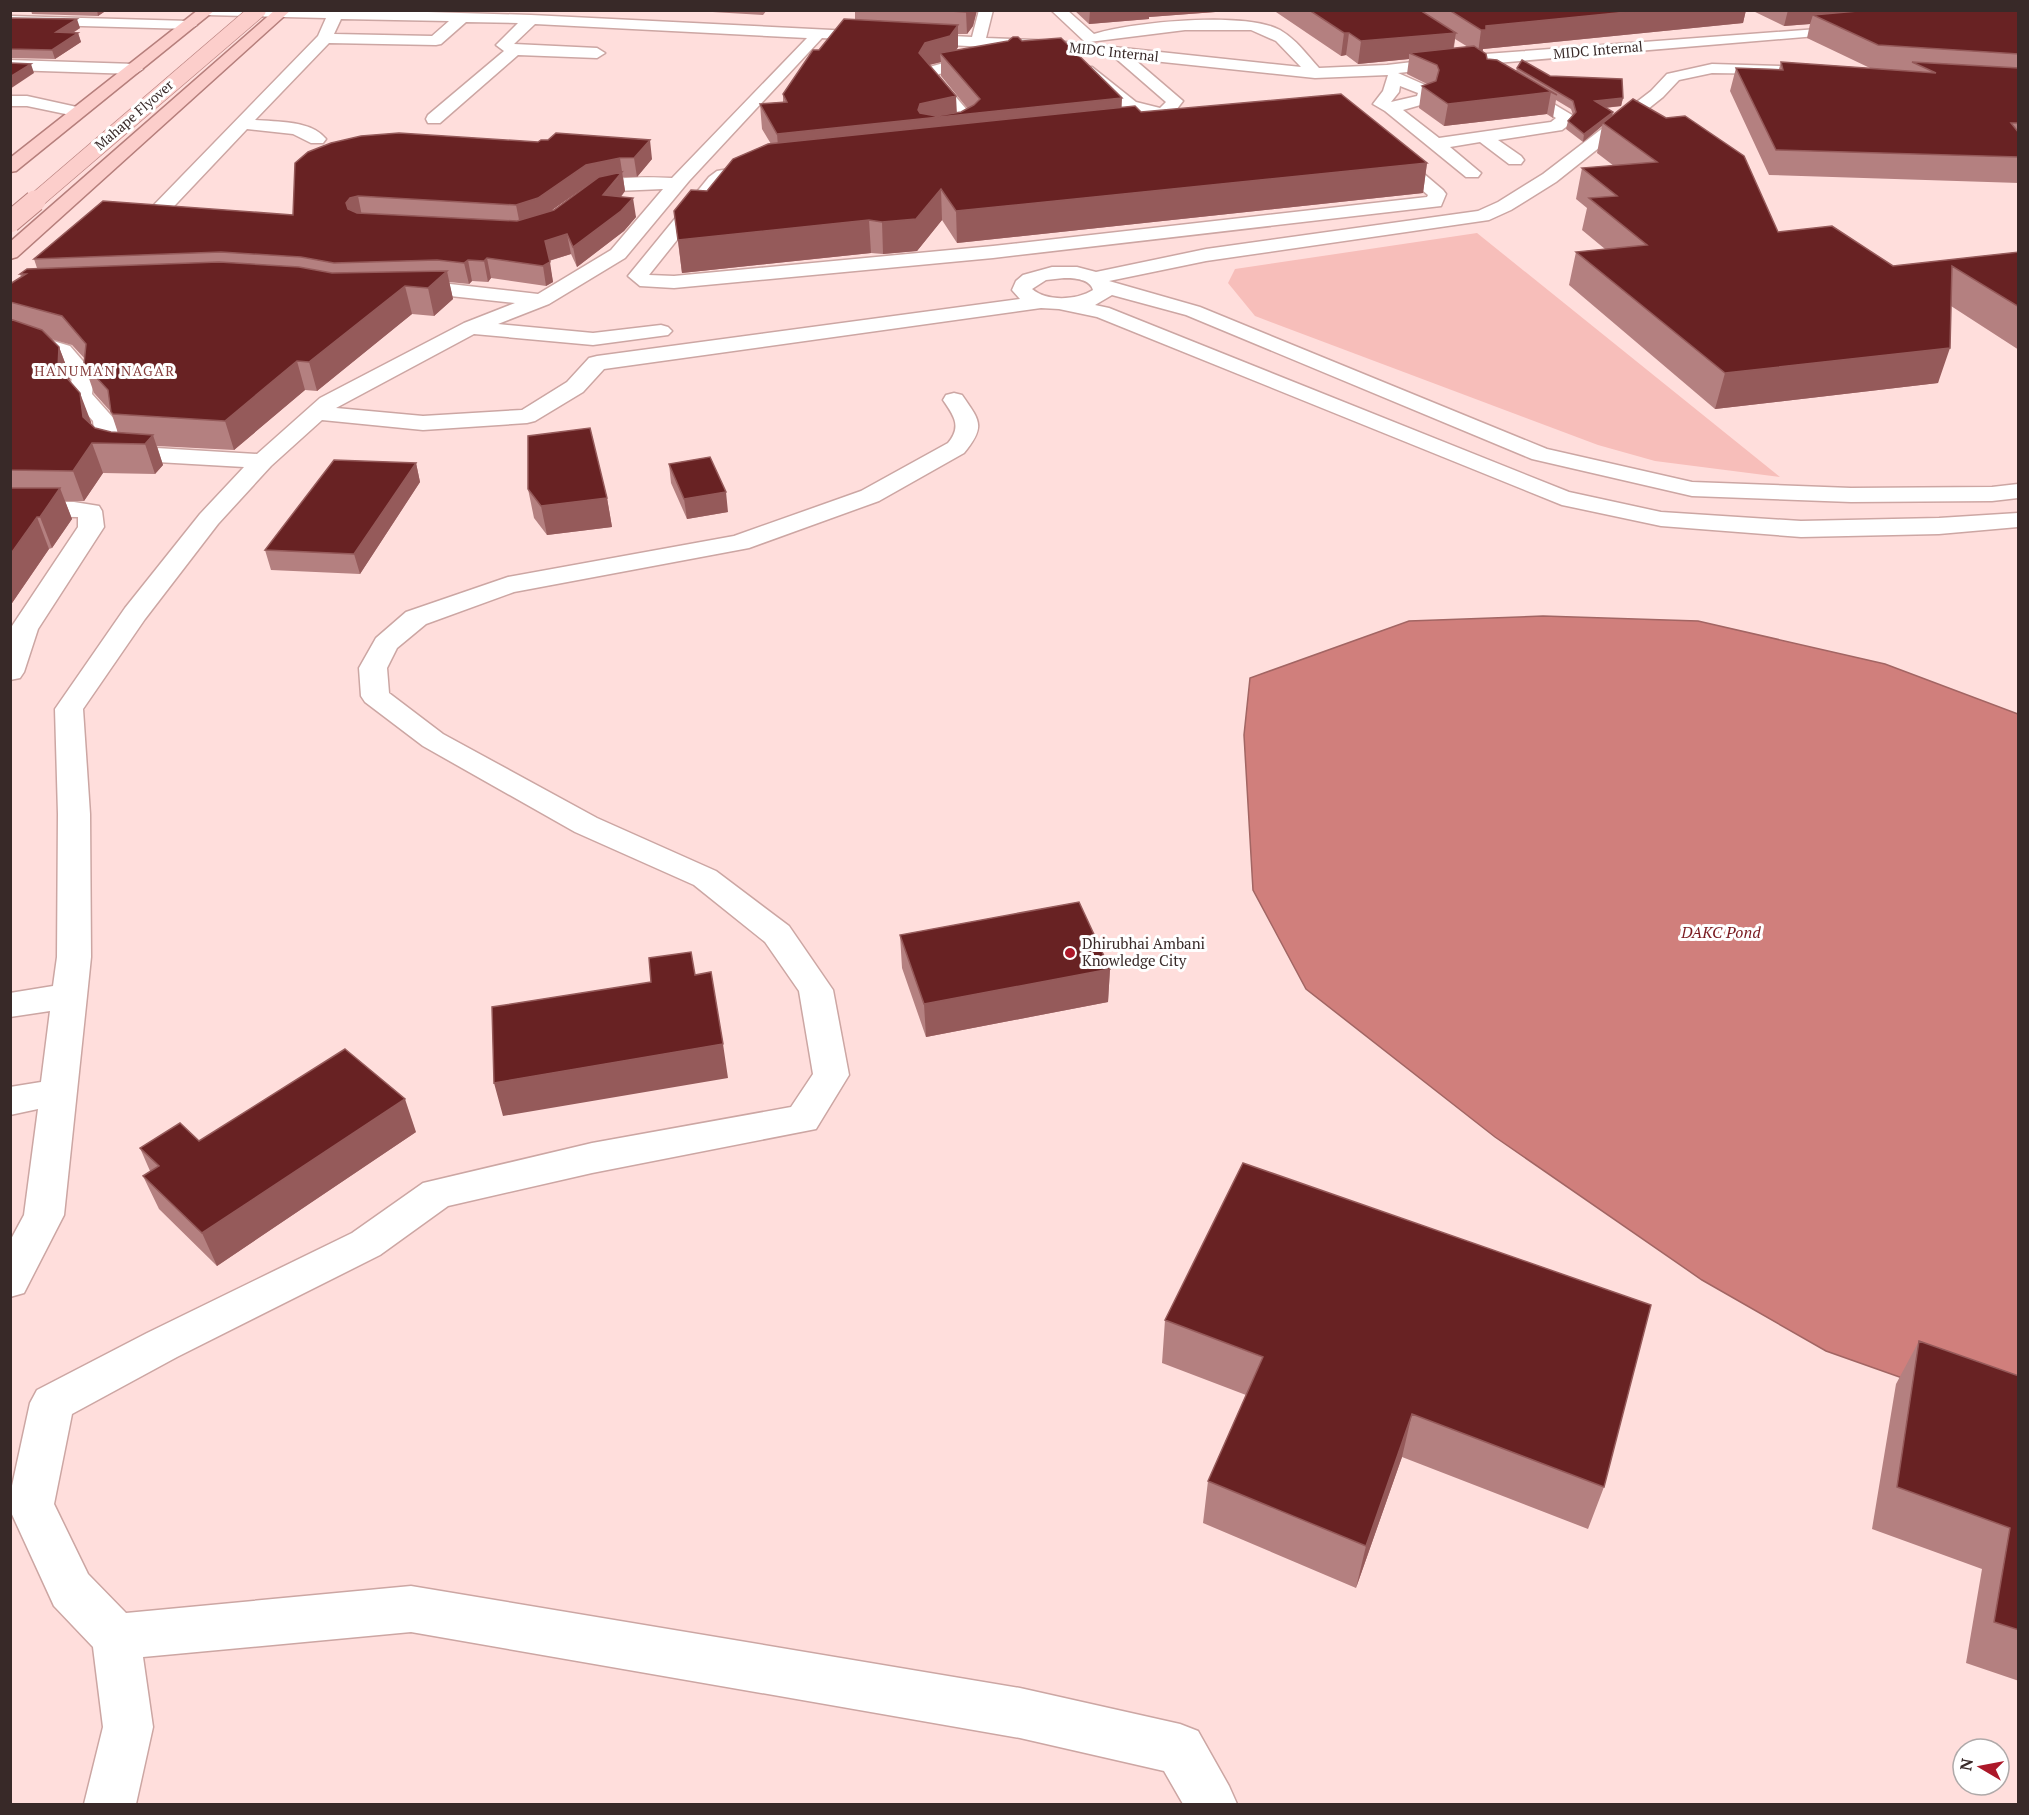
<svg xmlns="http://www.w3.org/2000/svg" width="2029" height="1815" font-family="'PT Serif',serif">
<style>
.green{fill:#f7beba}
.water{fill:#d07f7c;stroke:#a26563;stroke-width:1.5}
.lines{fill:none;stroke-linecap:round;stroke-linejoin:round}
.minor-casing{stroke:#cca6a3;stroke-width:3}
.major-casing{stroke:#b67f7c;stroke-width:3}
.minor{fill:#fff;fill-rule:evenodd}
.major{fill:#fccecb;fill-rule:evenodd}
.major-bridge-far1-casing{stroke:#b67f7c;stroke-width:17;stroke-linecap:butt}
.major-bridge-casing{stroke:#b67f7c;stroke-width:23;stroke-linecap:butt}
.major-bridge-far1{stroke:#fccecb;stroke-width:16}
.major-bridge{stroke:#fccecb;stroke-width:21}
.wall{fill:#b48080;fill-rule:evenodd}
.shaded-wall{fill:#955a5a}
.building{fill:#682223;stroke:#955a5a;stroke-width:1.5}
.poi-dot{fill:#ac1829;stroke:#fff;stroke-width:2}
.labels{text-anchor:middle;stroke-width:6;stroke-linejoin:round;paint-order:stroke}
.far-street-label{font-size:14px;fill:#382928;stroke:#fff}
.far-neighbourhood-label{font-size:14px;letter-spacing:1.5px;fill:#863e3c;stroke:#fff}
.poi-label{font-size:15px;fill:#382928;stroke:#fff;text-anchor:start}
.water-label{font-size:16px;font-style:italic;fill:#7a1a20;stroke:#fff}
</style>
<rect width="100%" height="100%" fill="#ffdedc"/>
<path class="green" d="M1477,233L1780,477L1655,461L1598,445L1255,316L1228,283L1235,269Z"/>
<path class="water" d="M1543,616L1698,621L1885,664L2018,714V1419L1826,1351L1702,1280L1495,1137L1306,989L1253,890L1244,735L1250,678L1409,621Z"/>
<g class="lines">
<defs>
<path id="minor" d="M200,10H362L531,15L972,37L979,10H993L986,38L1057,41L1301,67L1276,41L1251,30H1185L1089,42L1084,41L1051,10H1067L1094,34C1131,22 1245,11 1280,30C1296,39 1307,55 1319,68L1387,65L1472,55L1857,26L1859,29L1852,33L1472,65L1398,73L1432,88L1434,91L1431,102L1403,110L1439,138L1551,122L1556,118L1509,89L1507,86L1509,83L1515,81L1572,115L1570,124L1562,130L1498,140L1521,156L1524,160L1521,164H1509L1480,142L1450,147L1481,173L1478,177H1466L1385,111L1373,104L1383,91L1388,75L1315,78L1134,59L1183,101L1173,114L1181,124L1173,129L1167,128L1158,118L1124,109L1078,70L1080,67H1092L1136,102L1160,108L1166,102L1113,56L1057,51L822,38L689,181L625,258L549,304L498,324L593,333L661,325L668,327L672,331L668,335L593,345L474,334L336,408L423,416L522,410L567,382L589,358L597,356L1020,299L1012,290L1016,281L1023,275L1052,267H1077L1096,272L1206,249L1478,211L1498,202L1543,174L1651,91L1667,74L1712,64L1780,66L1786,68L1788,71L1786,74L1712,73L1679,80L1663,97L1556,182L1511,210L1489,220L1206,261L1109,281L1200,307L1547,449L1692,482L1851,488L1992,487L2018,484V498L1992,501L1851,502L1692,496L1532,459L1186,315L1112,295L1095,305L1109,308L1569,492L1661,512L1801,521L1939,518L2018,513V527L1939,534L1801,537L1661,526L1562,505L1097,317L1059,309L1041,308L604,369L583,392L535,421L527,423L423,430L322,420L271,466L218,524L145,619L83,709L90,814L91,957L87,996L64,1215L24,1293L10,1297V1241L24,1215L38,1109L10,1115V1087L41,1082L50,1011L10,1017V993L53,986L57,957L58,814L55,709L125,608L200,514L244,467L122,460L107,456L96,446L93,421L70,395L72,375L54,356L10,341V328L70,346L94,374L92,394L116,421L119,443L123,446L257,454L320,398L464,323L515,303L441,295L406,297L399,295L396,291L399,287L441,283L538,294L611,250L663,189L616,191L589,203H577L574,199C591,174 646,177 672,178L807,38L535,24L514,44L597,48L605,53L597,58L518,55L440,123H428L426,119L428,115L504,51L496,45L518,23L466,22L441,44L436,45L329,43L255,120C277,122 311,120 326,139L323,143H311L293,134L247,129L161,220H147L145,216L147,212L318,36L326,18L207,15L202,14ZM341,19L449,21L432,36L334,34ZM1400,86L1418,93L1417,96L1391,102L1399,92ZM1064,278C1075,278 1090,279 1093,290C1077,300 1047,302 1032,289L1046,280Z
M10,16L190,21L197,25L190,29L10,24Z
M985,56L993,61L990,64L939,74L938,76L978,123C970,134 948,138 935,135L933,131L935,127L961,123L924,80L922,77L926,68L954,60Z
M10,60L135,64L143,69L135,74L10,70Z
M10,96H27L86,109L88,112L80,117L27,106H10Z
M1391,150L1397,151L1443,190L1446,194L1441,206L993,258L674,288L640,286L628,276L709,177L717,171L758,164L764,165L767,169L764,173L728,179L721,185L649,275L674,276L993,246L1427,197L1428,195L1385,159L1382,155L1385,151Z
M954,393L962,395C980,421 986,426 964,453L879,501L749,548L514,592L426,624L397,648L387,668L389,693L443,734L597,818L716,871L789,926L833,990L849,1075L816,1129L592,1173L448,1206L380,1255L177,1357L72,1414L54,1504L88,1574L126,1613L411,1586L1020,1688L1180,1724L1198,1731L1229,1786L1237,1804H1183L1164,1771L1020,1738L411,1632L143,1657L153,1727L136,1804H84L103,1727L93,1647L54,1606L10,1510V1495L30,1403L37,1390L147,1333L352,1233L423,1183L592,1143L791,1107L813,1074L799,991L765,942L694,885L575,832L423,746L365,702L361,696L359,668L376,638L406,612L508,577L734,536L861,491L948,443C962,426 954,416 943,400L946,395Z
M10,502H74L99,506L102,511L104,527L38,629L24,672L20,678L10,680V629L78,527V517L10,516Z"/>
<path id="major" d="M198,10H215L16,171L10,172V158Z
M275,10H291L17,257L10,259V242Z"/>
</defs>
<use href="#minor" class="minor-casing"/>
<use href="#major" class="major-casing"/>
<use href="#minor" class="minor"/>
<use href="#major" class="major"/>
<defs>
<path id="major-bridge-far1" d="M33,203L258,10"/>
<path id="major-bridge" d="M10,222L35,201"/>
</defs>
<use href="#major-bridge-far1" class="major-bridge-far1-casing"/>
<use href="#major-bridge" class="major-bridge-casing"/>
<use href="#major-bridge-far1" class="major-bridge-far1"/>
<use href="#major-bridge" class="major-bridge"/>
</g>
<path class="wall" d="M31,10H107L98,16L32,14Z
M679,10H767L763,15Z
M855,10H977L973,26L967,34H958V47L956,50L1022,41L1121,107L1141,112L1427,163L1423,193L957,243L942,220L917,251L883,254L871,253L682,273L674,211L707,191L771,144L762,129L760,104L783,102V94L819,50L855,20ZM941,62V76L968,109L961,112L957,113L929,65Z
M1074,10H1242L1149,17V19L1089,24Z
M1273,10H1746L1743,23L1483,49V51L1487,59L1516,71L1517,68L1550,76L1623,98L1621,106L1605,108L1612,116L1778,232L1893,266L2019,252V350L1951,306L1938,383L1715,409L1569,285L1576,252L1605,249L1582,230L1587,208L1576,199L1582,168L1614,166L1597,153L1602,126L1583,142L1566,129L1568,121L1573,115L1571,109L1556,100L1553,118L1547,114L1444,126L1419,108L1422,86L1427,84L1407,74L1409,59L1358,64L1346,55L1341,56ZM1455,39L1468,47L1454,48Z
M1751,10H2019V183L1769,175L1730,91L1736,68L1779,69L1781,62L1870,68L1807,38L1810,24L1784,26Z
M10,18L80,28L73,33H78L81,42L55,59L10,58Z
M308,152L652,159L637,177H623L625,191L621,197L636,217L624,231L577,267L571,254L549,261L553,282L546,286L491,278L488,282L472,281L469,284L449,282L453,299L434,316L412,314L317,391L305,390L234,450L157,446L163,465L155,474L103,473L84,501H65L72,519L52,548L49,549L10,606V284L21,277L20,274L37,268L34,259L293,215ZM590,183L554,210L550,211L589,184ZM51,339L72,345L85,359L84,364L94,393L111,412L118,433L111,432L95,428L91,424V422L69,380L70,376L59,347Z
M416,463L420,482L360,574L271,570L265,550Z
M669,464L728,512L687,519L671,483Z
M528,489L607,498L612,527L547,535L534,518Z
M900,935L1110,969L1108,1002L926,1037L902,968Z
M416,1132L217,1266L159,1209L143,1176L150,1171L140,1148L199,1141Z
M1165,1320L1604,1487L1588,1529L1402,1457L1356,1588L1203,1523L1208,1481L1246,1395L1162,1363Z
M1919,1341L2019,1376V1681L1966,1663L1982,1569L1872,1529L1896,1384Z"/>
<path class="shaded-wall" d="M97,10H107L98,16Z
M968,10H977L973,26L967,34L966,12Z
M1090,10H1242L1149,17V19L1089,24Z
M1647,10H1746L1743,23L1483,49L1482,52L1478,53L1481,30L1486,26Z
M1788,10H1983L1813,15L1810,24L1784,26Z
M77,19L80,28L59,41L56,32Z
M958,25V47L951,59L940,53L941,62L925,66L919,53L925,43Z
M78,33L81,42L55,59L52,50Z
M1344,33H1349L1346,55L1341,56Z
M1456,33L1452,55L1409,53V59L1358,64L1361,41Z
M31,64L34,73L10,89V77Z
M1551,92L1547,114L1444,126L1448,104Z
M956,96L957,115L1122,98L1121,122L779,159L777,134L918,110L920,104Z
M1623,98L1621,106L1593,109L1595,101Z
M1613,112L1611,120L1603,123L1602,126L1583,142L1584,134Z
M650,140L652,159L637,177L634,158Z
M620,158L625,191L606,215L603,195L618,178L589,184L541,218L520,225L516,205L586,165Z
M1427,163L1423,193L957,243L956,211Z
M941,189L942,220L917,251L883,254L882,222Z
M358,196L362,216L351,223L346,203L350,198Z
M633,198L636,217L624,231L577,267L573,247Z
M869,220L871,253L682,273L678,240Z
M567,234L571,254L548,261L545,241Z
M487,258L491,278L488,282L484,261Z
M468,260L472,281L469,284L464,263Z
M550,262L553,282L546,286L543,266Z
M447,271L453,299L434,316L428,288Z
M405,286L412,314L317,391L309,362Z
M59,347L70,376L68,396L58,368Z
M1950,348L1938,383L1715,409L1725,373Z
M297,361L305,390L234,450L225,421Z
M80,393L91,422L93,443L83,417Z
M153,435L163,465L155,474L145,444Z
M92,443L103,473L84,501L73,471Z
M416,463L420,482L360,574L354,554Z
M60,488L72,519L52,548L40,517Z
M726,492L728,512L687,519L684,499Z
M607,498L612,527L547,535L541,506Z
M37,517L49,549L10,606V555Z
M1110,969L1108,1002L926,1037L924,1004Z
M723,1044L728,1078L503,1116L494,1083Z
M405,1099L416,1132L217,1266L202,1233Z
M1412,1414L1402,1457L1356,1588L1366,1546Z"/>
<path class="building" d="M933,10H968L966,12Z
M1309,10H1420L1456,33L1361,41L1349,33H1344Z
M1449,10H1647L1486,26V30H1481Z
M1869,10H2019V54L1878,45L1813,15Z
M10,18L77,19L56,32L78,33L52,50L10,49Z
M844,19L958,25L950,36L925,43L919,53L956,96L920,104L918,110L920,113L936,116L961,112L974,105L980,99L940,53L1008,41L1013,37H1018L1022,41L1061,38L1122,98L777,134L760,104L787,102L783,94L813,50H819Z
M1474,46L1486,54L1487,59L1497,60L1557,95L1551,92L1448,104L1422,86L1436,81L1439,70L1437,65L1409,53Z
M1522,60L1550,76L1622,79L1623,98L1595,101L1613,112L1584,134L1568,121L1576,112L1573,101L1517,68Z
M1781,62L1936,73L1912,62L2019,68V123H2011L2019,133V157L1776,150L1736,68L1783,70Z
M10,63L31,64L10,77Z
M1341,94L1427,163L956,211L941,189L916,219L882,222L869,220L678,240L674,211L691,190L707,191L733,159L768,144L1135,106L1141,112Z
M1633,99L1666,118L1685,116L1744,156L1778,232L1832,226L1893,266L2019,252V307L1952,266L1950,348L1725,373L1576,252L1647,245L1589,198L1617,196L1582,168L1657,162L1603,123Z
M399,133L538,142L541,140H548L556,133L650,140L634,158H620L586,165L538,198L516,205L358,196L350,198L346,203L348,209L357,213L517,221L554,210L599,177L622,172L603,195L633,198L621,211L573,247L567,234L545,241L550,262L543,266L487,258L484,261L468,260L464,263L437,260L334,263L301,257L221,252L34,259L103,201L293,215L295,163L308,152L331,143L361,136Z
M219,262L299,267L332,273L447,271L428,288L405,286L309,362L297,361L225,421L113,414L111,412L108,390L84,364L86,344L62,316L10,302L11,290H10V284L26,274H20L27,269Z
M10,319L42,330L59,347L58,368L80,393L83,417L95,428L111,432L153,435L145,444L92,443L73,471L10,470Z
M590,428L607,498L541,506L528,489V436Z
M710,457L726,492L684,499L669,464Z
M334,460L416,463L354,554L265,550Z
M10,488H60L40,517H37L10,555Z
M1079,902L1110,969L924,1004L900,935Z
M691,952L695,975L711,972L723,1044L494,1083L492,1007L651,982L649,958Z
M345,1049L405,1099L202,1233L143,1176L159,1166L140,1148L180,1123L199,1141Z
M1243,1163L1651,1305L1604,1487L1412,1414L1366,1546L1208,1481L1263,1357L1165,1320Z
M1919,1341L2019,1376V1630L1994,1622L2010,1528L1897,1487Z"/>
<circle class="poi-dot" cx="1070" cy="953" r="6"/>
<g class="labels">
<g class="far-street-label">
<text transform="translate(1598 50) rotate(-5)" y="5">MIDC Internal</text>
<text transform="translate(1114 52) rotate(6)" y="5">MIDC Internal</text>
<text transform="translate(134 115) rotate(-41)" y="5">Mahape Flyover</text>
</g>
<g class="far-neighbourhood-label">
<text x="105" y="376">HANUMAN NAGAR</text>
</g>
<g class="poi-label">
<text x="1082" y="949">Dhirubhai Ambani<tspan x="1082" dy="17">Knowledge City</tspan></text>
</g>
<g class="water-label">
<text x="1721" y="938">DAKC Pond</text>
</g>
</g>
<rect width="2029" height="1815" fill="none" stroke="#382928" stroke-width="24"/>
<g transform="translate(1981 1767) rotate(280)"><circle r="28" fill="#ffffff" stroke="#afa9a9" stroke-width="1.5"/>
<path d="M0-4.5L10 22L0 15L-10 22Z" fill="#ac1829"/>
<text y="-9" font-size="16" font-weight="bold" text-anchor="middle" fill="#382928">N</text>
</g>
</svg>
